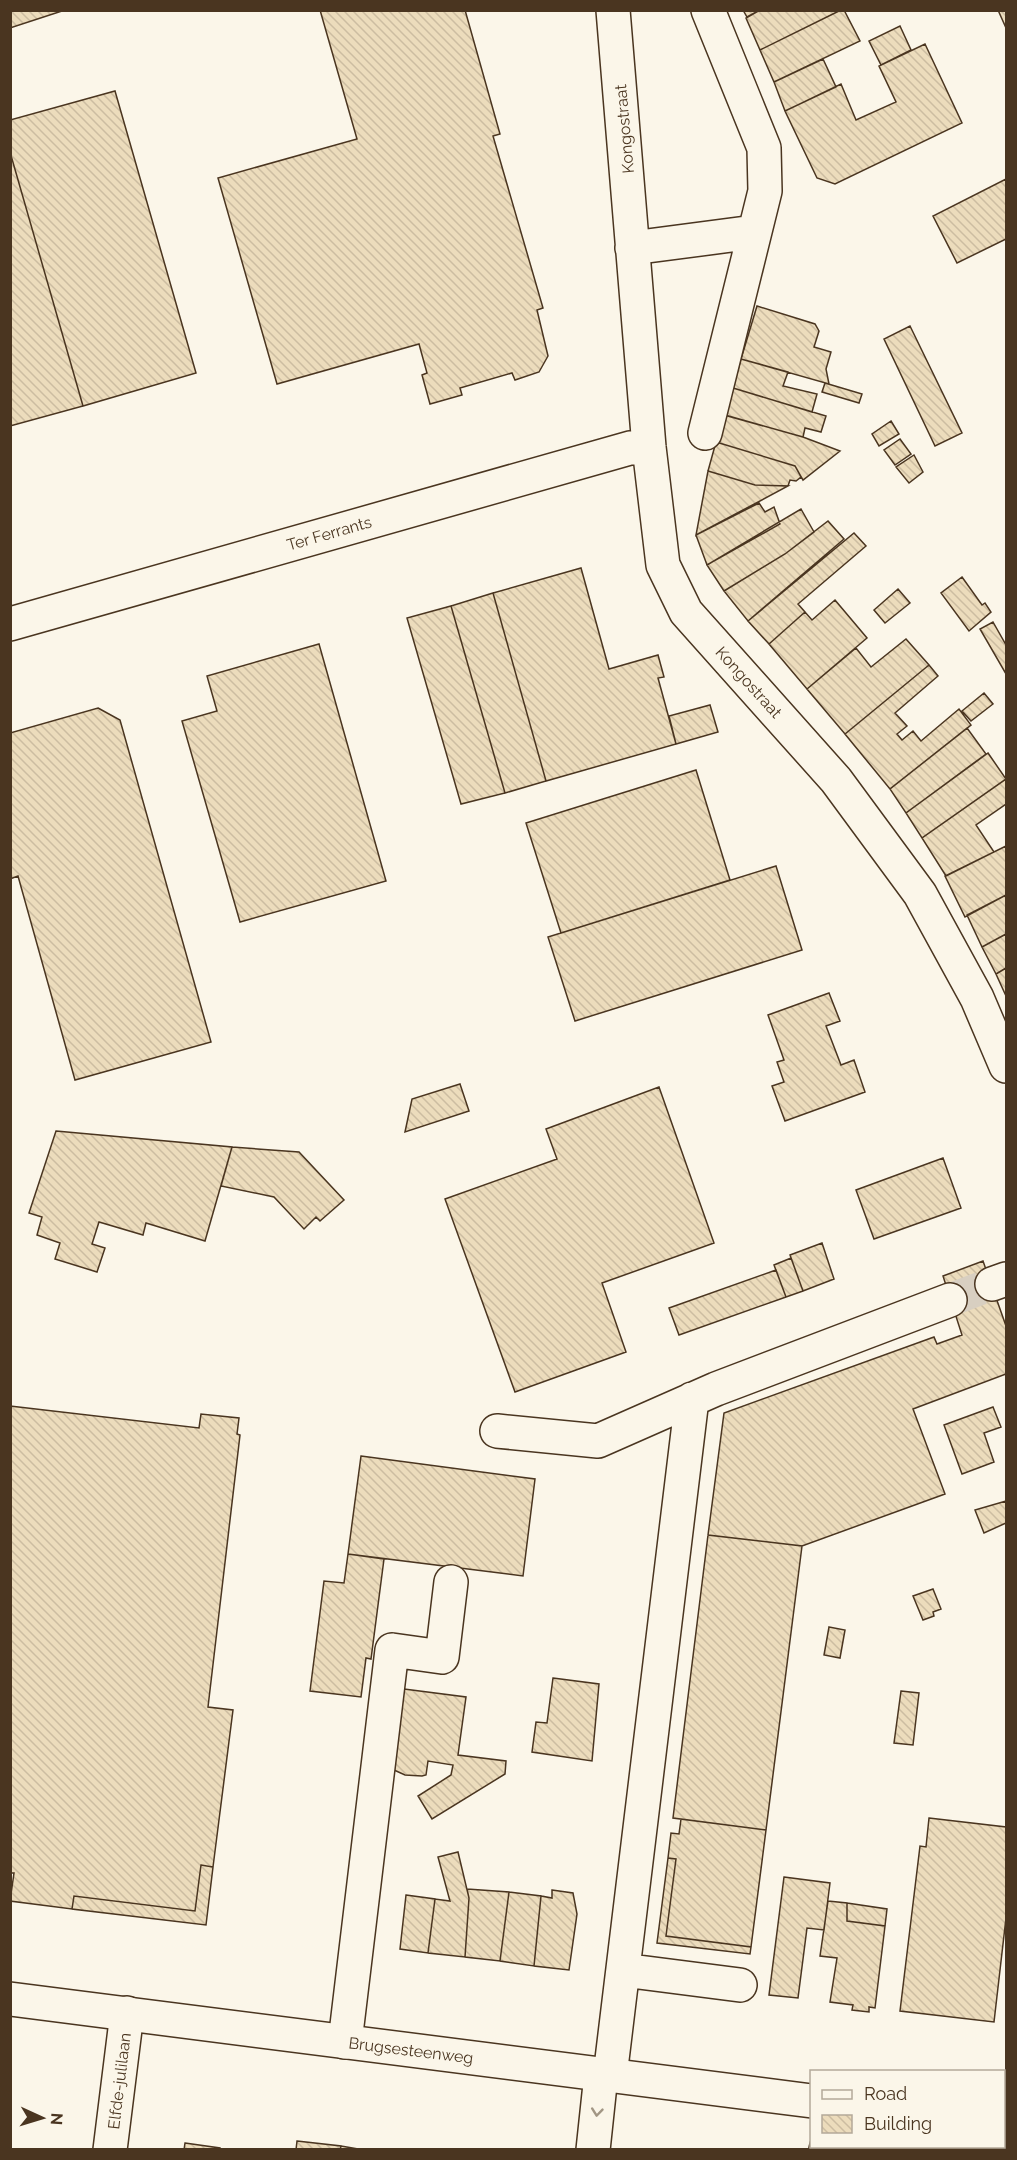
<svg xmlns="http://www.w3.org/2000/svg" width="1017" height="2160" font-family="Raleway,sans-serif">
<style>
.building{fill:url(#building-back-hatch);stroke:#4a3520;stroke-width:1.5}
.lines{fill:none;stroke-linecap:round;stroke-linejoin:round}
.minor-tunnel{stroke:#d8cfc1;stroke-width:33;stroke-dasharray:33 16;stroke-linecap:butt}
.minor-casing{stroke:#4a3520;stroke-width:36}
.major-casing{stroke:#4a3520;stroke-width:36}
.minor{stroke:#fbf6e9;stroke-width:33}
.major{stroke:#fbf6e9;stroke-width:33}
.oneway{stroke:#a29684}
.labels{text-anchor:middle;stroke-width:4.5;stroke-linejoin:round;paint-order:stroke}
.street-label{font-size:16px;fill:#4a3520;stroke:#fbf6e9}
</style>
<defs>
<pattern id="building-back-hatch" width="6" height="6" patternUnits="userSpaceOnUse" patternTransform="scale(1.5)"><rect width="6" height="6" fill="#ecdcbc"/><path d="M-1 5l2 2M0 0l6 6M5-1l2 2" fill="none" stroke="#ccbda1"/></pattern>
</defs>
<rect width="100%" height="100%" fill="#fbf6e9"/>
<path class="building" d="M10,10H65L10,28Z
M320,10H465L500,134L493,136L543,308L537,310L548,356L539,372L515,380L512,373L460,388L462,395L430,404L422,375L427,373L419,344L277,384L218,178L357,139Z
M743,10H760L747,17Z
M760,10H841L760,50L746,18Z
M841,10H844L860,41L774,82L760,50Z
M998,10H1006V28Z
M900,26L911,50L881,65L869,41Z
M925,44L962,123L835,184L817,178L785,111L841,84L856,120L896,102L879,66Z
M823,59L836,87L785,111L774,82Z
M115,91L196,373L83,406L10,152V120Z
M10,152L83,406L10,426Z
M1006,179V239L957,263L933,216Z
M757,306L815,324L819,331L814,347L831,352L826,369L829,384L741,359Z
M910,326L962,433L935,446L884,339Z
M741,359L788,372L783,386L817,394L812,412L733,388Z
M825,383L862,394L859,403L822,392Z
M733,388L826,416L821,432L805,428L803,437L725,415Z
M724,415L803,437L840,451L803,480L795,466L716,442Z
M891,421L899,434L879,446L872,434Z
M900,439L911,454L895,465L884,450Z
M716,442L795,466L801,477L796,481L790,480L788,486L755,485L708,471Z
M914,455L923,472L909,483L896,467Z
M708,471L755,485L788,486L696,535Z
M759,503L765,512L774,507L780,524L707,565L696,535Z
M801,509L814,532L785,554L724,591L707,565Z
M828,521L844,539L748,621L724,591L785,554Z
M854,533L866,546L798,604L805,612L769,644L748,621Z
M581,568L609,669L658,655L664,677L658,678L676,744L546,781L493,593Z
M962,577L982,605L985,603L991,612L969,631L941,593Z
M898,589L910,603L885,623L874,610Z
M493,593L546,781L505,793L451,606Z
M835,600L867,638L807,689L769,644L805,612L812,620Z
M451,606L505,793L461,804L407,618Z
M993,622L1006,645V674L980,629Z
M906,639L929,665L845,734L807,689L856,648L871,667Z
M319,644L386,881L240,922L182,721L217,711L207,676Z
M929,665L938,676L895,713L907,726L897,734L902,740L913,731L921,741L959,709L971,725L890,789L845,734Z
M984,693L993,704L971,721L962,711Z
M710,705L718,732L676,744L669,716Z
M98,708L120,720L211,1042L75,1080L18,876L10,879V733Z
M967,728L986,754L906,813L890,789Z
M988,753L1006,779L922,838L906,813Z
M696,770L730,880L561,933L526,823Z
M1006,779V804L976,825L994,852L946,876L922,838Z
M1006,846V895L965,917L945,876Z
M776,866L802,950L575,1021L548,937Z
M1006,895V934L982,947L967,915Z
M1006,934V968L996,974L982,947Z
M1006,968V996L996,974Z
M829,993L840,1021L826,1026L841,1065L854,1060L865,1092L785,1121L772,1086L784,1082L777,1062L784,1060L768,1015Z
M460,1084L469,1111L405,1132L412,1099Z
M659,1087L714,1243L602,1283L626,1352L515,1392L445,1199L557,1159L546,1129Z
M56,1131L232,1147L205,1241L146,1223L143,1235L99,1222L92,1244L105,1248L97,1272L55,1259L60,1243L37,1235L42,1217L29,1213Z
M232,1147L299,1152L344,1200L320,1221L316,1217L304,1229L274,1197L221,1186Z
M943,1158L961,1208L874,1239L856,1190Z
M822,1243L834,1279L803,1291L790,1255Z
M791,1258L803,1291L786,1297L774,1265Z
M983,1261L1006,1326V1374L913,1409L945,1494L802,1546L708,1535L724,1413L934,1337L937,1344L962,1335L943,1276Z
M776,1270L786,1297L679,1335L669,1308Z
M10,1406L199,1428L201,1414L239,1418L237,1434L240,1435L208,1707L233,1710L213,1867L201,1865L195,1911L74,1896L72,1909L10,1901L14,1873H10Z
M993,1407L1001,1427L984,1433L994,1462L962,1474L944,1425Z
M361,1456L535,1479L523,1576L348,1554Z
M1006,1501V1523L984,1533L975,1510Z
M708,1535L802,1546L766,1830L673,1818Z
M348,1554L384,1559L371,1659L366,1658L361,1697L310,1691L324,1581L344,1583Z
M933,1589L941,1609L933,1612L934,1616L923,1620L913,1596Z
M829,1627L845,1630L840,1658L824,1655Z
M553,1678L599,1684L592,1761L532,1752L536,1722L547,1723Z
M404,1689L466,1697L458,1755L506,1761L505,1774L432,1819L418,1796L451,1775L453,1765L428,1761L426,1775L422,1776L405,1775L394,1770Z
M901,1691L919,1693L913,1745L894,1743Z
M929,1818L1006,1827V1918L994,2022L900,2011L920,1846L926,1847Z
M681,1819L766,1830L751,1947L666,1936L676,1859L668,1858L671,1833L679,1834Z
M458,1852L469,1898L465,1957L428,1953L435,1899L450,1901L438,1857Z
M668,1858L676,1859L666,1936L751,1947L750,1954L657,1943Z
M201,1865L213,1867L206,1925L72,1909L74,1896L195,1911Z
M784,1877L830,1883L824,1930L807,1928L798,1998L769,1995Z
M467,1889L509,1892L500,1961L465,1957L469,1898Z
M552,1890L573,1893L577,1914L569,1970L534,1966L541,1896L552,1898Z
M509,1892L541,1896L534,1966L500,1961Z
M406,1895L435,1899L428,1953L400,1949Z
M828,1901L847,1903V1921L885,1926L875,2008L869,2007V2012L852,2010L853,2005L830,2002L837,1958L820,1956Z
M847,1903L887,1909L885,1926L847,1921Z
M297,2141L341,2146L340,2150H296Z
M185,2143L220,2148V2150H184Z
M341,2146L364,2150H340Z"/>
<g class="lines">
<path class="minor-tunnel" d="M950,1300L992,1284"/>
<defs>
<path id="minor" d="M613,10L649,447L663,565L686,612L836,780L920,894L977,998L1006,1066
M632,248L754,232
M705,433L765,191L764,148L708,10
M10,624L630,448L649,447
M992,1284L1006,1279
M497,1431L598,1441L716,1389L950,1300
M623,1970L740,1985
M345,2042L392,1650L442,1657L451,1582
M610,2076L692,1399
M110,2150L127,2013
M593,2150L601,2075
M826,2150L827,2146"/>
<path id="major" d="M10,1999L812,2101
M1004,2125H1006"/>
</defs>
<use href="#minor" class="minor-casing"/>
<use href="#major" class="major-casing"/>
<use href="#minor" class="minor"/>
<use href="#major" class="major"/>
</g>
<defs><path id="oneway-chevron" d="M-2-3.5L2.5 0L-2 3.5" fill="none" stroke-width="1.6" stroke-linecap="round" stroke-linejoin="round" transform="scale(1.5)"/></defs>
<use class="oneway" href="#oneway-chevron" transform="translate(597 2112) rotate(96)"/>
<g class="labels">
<g class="street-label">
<text transform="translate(624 129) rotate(-95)" y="6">Kongostraat</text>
<text transform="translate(329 533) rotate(-16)" y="6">Ter Ferrants</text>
<text transform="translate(749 682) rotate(48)" y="6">Kongostraat</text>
<text transform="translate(411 2050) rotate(7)" y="6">Brugsesteenweg</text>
<text transform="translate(119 2081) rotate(-83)" y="6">Elfde-julilaan</text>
</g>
</g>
<rect width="1017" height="2160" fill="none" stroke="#4a3520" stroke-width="24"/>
<rect x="810" y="2070" width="195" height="78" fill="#fbf6e9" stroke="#b4a999" stroke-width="1.5"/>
<rect x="822" y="2090" width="30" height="9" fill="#fbf6e9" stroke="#b4a999" stroke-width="1.5"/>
<text x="864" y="2100" font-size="18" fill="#4a3520">Road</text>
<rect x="822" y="2115" width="30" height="18" fill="url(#building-back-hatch)" stroke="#b4a999" stroke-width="1.5"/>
<text x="864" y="2130" font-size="18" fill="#4a3520">Building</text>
<g transform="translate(42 2118) rotate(94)" stroke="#fbf6e9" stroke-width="4.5" paint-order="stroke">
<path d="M0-4.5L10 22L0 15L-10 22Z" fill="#4a3520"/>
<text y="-9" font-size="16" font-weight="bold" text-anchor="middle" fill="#4a3520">N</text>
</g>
</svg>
